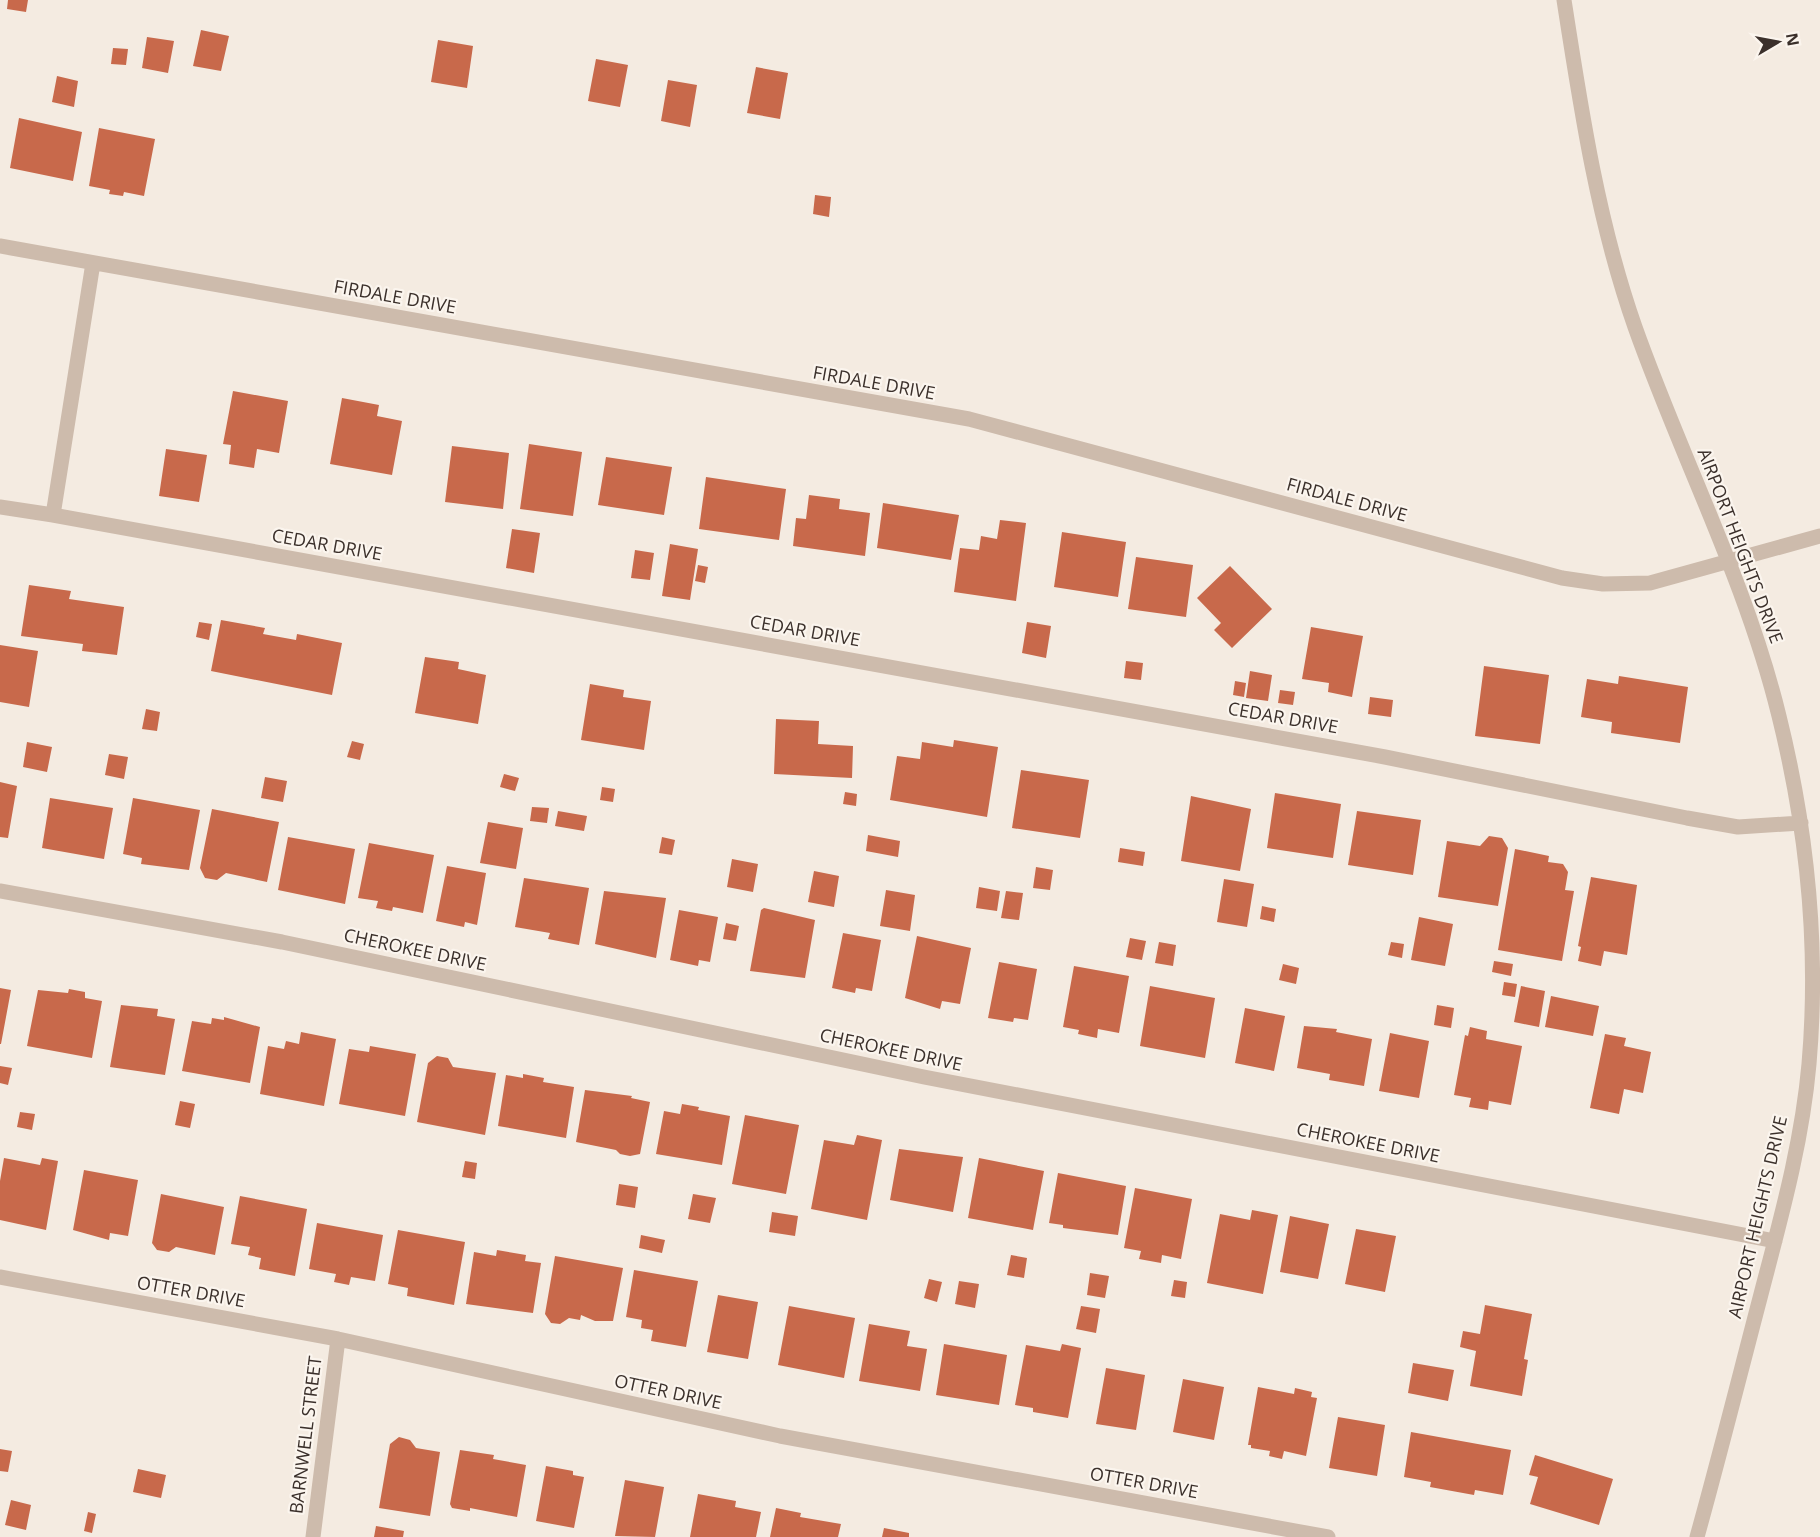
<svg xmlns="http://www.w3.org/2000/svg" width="1820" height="1537" font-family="'Open Sans',sans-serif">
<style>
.building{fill:#c8694b}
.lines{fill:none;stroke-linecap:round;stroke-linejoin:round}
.minor{stroke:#cdbbac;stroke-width:15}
.labels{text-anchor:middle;stroke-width:4.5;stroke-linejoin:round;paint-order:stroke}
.street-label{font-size:18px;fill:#3b302b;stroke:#fbf5ee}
</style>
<rect width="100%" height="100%" fill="#f4ebe1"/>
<path class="building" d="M8,0H28L26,12L7,9Z
M201,30L229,36L221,71L193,66Z
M147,37L174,41L168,73L142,68Z
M438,40L473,46L467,88L431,82Z
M113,48L128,49L126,65L111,64Z
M596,59L628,65L620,107L588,101Z
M756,67L788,73L780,119L747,113Z
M57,76L78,81L74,107L52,102Z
M668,80L697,85L690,127L661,121Z
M19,118L82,132L73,181L10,168Z
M99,128L155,139L144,196L124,192L123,196L109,194L110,190L89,186Z
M815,195L831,197L829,217L813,214Z
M233,391L288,401L279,453L257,449L254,468L229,464L231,445L223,444Z
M342,398L379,405L377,416L402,421L392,475L330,464Z
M529,444L582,452L573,516L520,509Z
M452,446L509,453L503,509L445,502Z
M166,449L207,455L199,502L159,496Z
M606,457L672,467L664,515L598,505Z
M706,477L786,489L779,540L699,529Z
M809,495L840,499L839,509L870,513L865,556L793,546L796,518L806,519Z
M883,503L959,515L951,560L877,548Z
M1000,520L1026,523L1016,601L954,592L960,548L979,550L981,536L997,539Z
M512,529L540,533L534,573L506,568Z
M1062,532L1126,542L1118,597L1054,587Z
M670,544L698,549L690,600L662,596Z
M635,550L654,553L650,580L631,578Z
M1136,557L1193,565L1186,617L1128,609Z
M698,565L708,567L705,583L695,581Z
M1230,566L1272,609L1232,648L1214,630L1221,623L1197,598Z
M29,585L71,591L69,599L124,607L117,655L82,651L83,644L21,636Z
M221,620L265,628L263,634L296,640L297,634L342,643L332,695L211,671Z
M199,622L212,624L209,640L196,637Z
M1027,622L1051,626L1046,658L1022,653Z
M1311,627L1363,636L1352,697L1328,692L1329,683L1302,679Z
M0,645L38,651L29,707L0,702Z
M425,657L459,662L458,669L486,675L478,724L415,713Z
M1126,661L1143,663L1141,680L1124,678Z
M1484,666L1549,675L1540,744L1475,736Z
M1250,671L1272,675L1268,701L1246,698Z
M1619,676L1688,687L1680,743L1611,733L1612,722L1581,717L1587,679L1618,684Z
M1235,681L1246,683L1244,697L1233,695Z
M590,684L624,690L623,697L651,701L644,750L581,740Z
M1280,690L1295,692L1293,705L1278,703Z
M1370,697L1393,700L1391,717L1368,714Z
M146,709L160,712L157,731L142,729Z
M776,719L819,721L818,744L853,746L852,778L774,774Z
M954,740L998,747L987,817L890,800L897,756L920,759L922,742L953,747Z
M352,741L364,744L360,760L347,757Z
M27,742L52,747L47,772L23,767Z
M109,754L128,757L124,779L105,775Z
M1021,770L1089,780L1080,838L1012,828Z
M504,774L519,778L515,791L500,787Z
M265,777L287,781L283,802L261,798Z
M0,782L17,786L8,838L0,837Z
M602,787L615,789L613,802L600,800Z
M845,792L857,794L856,806L843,804Z
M1275,793L1341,804L1333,858L1267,848Z
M1191,796L1251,809L1240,871L1181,861Z
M50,798L113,808L104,859L42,848Z
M133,798L200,810L189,870L141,864L142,858L123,854Z
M532,807L549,808L547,823L530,821Z
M212,809L279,822L267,882L226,873L217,880L205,878L200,868Z
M558,811L587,816L584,831L555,826Z
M1357,811L1421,820L1413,875L1348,865Z
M488,822L523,828L516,869L480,863Z
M868,835L900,841L898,857L866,851Z
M1489,836L1502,838L1508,848L1498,906L1438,897L1447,841L1480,846Z
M288,837L355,849L345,904L278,890Z
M662,837L675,840L672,855L659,853Z
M369,843L434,855L423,913L393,907L392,911L376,908L378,901L358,898Z
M1120,848L1145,852L1143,866L1118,862Z
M1515,849L1549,856L1548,862L1563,864L1568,872L1565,890L1574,891L1562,961L1498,950Z
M732,859L758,864L753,892L727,887Z
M447,866L486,873L477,925L465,922L464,927L436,921Z
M1036,867L1053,870L1050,890L1033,888Z
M814,871L839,876L834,907L808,902Z
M1591,877L1637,885L1627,955L1604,951L1601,966L1578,961L1581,947L1578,946Z
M524,878L589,888L579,945L548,939L550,933L515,927Z
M1224,879L1254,884L1247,927L1217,922Z
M979,887L1000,891L997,911L976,908Z
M886,890L915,895L910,931L880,926Z
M604,891L666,898L656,958L595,944Z
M1006,891L1023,893L1019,920L1001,918Z
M1262,906L1276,909L1274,922L1260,919Z
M764,908L815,920L805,978L750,971L761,910Z
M679,910L718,917L710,962L699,960L698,966L670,960Z
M1419,917L1453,924L1445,966L1411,960Z
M726,923L739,926L736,941L723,939Z
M843,933L881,940L872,991L856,988L855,993L832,988Z
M917,936L971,948L960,1004L942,1001L940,1009L905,998Z
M1130,938L1146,941L1142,960L1126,957Z
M1159,942L1176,945L1173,966L1155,963Z
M1391,942L1404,944L1402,958L1388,955Z
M1494,961L1513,964L1511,976L1492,972Z
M999,962L1037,969L1028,1020L1014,1018L1013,1022L988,1018Z
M1283,964L1299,968L1296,984L1279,980Z
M1074,966L1129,976L1119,1033L1098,1029L1097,1038L1078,1034L1079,1030L1063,1027Z
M1504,982L1517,984L1515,997L1502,995Z
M1150,986L1215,998L1205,1058L1140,1046Z
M1521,986L1545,991L1539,1027L1514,1022Z
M0,988L11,990L1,1044H0Z
M69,989L85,992V998L102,1001L92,1058L27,1046L38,990L68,993Z
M1551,996L1599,1006L1593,1036L1545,1027Z
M121,1005L158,1009L157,1016L175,1019L165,1075L110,1067Z
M1437,1005L1454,1008L1451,1028L1434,1025Z
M1245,1008L1285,1016L1274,1071L1235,1063Z
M224,1017L260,1027L250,1083L182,1071L192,1021L211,1024L212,1018L224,1020Z
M1304,1026L1337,1029L1336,1032L1372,1039L1364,1086L1329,1080L1330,1074L1297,1068Z
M1470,1027L1487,1031L1486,1039L1522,1046L1511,1105L1489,1101L1488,1110L1469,1107L1471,1098L1454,1095L1465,1035L1468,1036Z
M301,1032L336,1039L324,1106L260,1094L268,1046L284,1049L286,1041L299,1044Z
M1390,1033L1429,1041L1419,1098L1379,1091Z
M1605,1034L1626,1038L1624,1046L1651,1052L1643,1093L1624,1089L1619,1114L1590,1108Z
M370,1046L416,1054L405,1116L339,1104L349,1049L369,1052Z
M437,1056L448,1058L453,1067L496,1073L485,1135L417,1122L428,1063Z
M0,1066L12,1068L8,1085L0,1083Z
M523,1074L544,1078L543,1082L574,1087L566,1138L498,1126L506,1075L523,1078Z
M585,1090L632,1096L631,1098L650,1102L640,1154L630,1156L620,1154L616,1150L576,1142Z
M180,1101L195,1104L190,1128L175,1125Z
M682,1104L699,1107L698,1110L730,1116L722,1165L656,1154L664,1111L680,1114Z
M20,1112L35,1114L32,1130L17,1127Z
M745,1115L799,1125L786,1194L732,1184Z
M857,1135L882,1140L867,1220L811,1209L824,1140L854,1145Z
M899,1149L963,1157L953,1212L890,1200Z
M4,1158L40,1165L42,1158L58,1161L46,1230L0,1220V1181Z
M979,1158L1044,1171L1033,1230L968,1218Z
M465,1161L477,1163L475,1179L462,1177Z
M84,1170L138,1180L128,1236L110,1233L109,1240L73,1230Z
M1058,1173L1126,1186L1118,1235L1063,1228V1225L1049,1223Z
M619,1184L638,1187L635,1208L616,1205Z
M1135,1188L1192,1199L1181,1259L1162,1255L1161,1263L1139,1259L1141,1251L1124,1248Z
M161,1194L224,1207L215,1255L176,1247L169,1252L157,1250L152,1243Z
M693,1194L716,1198L710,1223L688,1219Z
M240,1196L307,1209L295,1276L259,1269L261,1258L248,1255L250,1247L231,1244Z
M1252,1210L1278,1215L1263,1294L1207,1283L1220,1214L1250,1220Z
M772,1212L798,1216L795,1236L769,1232Z
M1290,1216L1329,1224L1318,1279L1280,1272Z
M317,1223L383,1235L375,1281L351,1277L349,1285L334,1282L336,1274L309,1269Z
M1356,1229L1396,1236L1385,1292L1345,1284Z
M398,1230L465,1242L454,1305L407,1296L408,1288L388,1284Z
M641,1235L665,1240L662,1253L639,1248Z
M497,1250L526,1255L525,1261L541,1263L533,1313L466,1304L474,1252L496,1256Z
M1011,1255L1027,1258L1024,1278L1007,1275Z
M555,1256L623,1268L613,1321H595L581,1315L580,1320L569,1318L560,1324L551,1323L545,1314Z
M634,1270L698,1281L686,1347L651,1341L653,1330L641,1328L642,1320L626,1317Z
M1090,1273L1109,1276L1105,1298L1087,1295Z
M929,1279L942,1282L937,1302L924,1298Z
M1174,1280L1187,1282L1185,1298L1171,1296Z
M959,1281L979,1284L975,1308L955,1304Z
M718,1295L758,1302L748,1359L707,1352Z
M1485,1305L1532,1314L1524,1359L1528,1360L1522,1396L1470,1386L1476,1351L1460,1347L1463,1331L1480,1334Z
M789,1306L855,1318L844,1378L778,1365Z
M1081,1306L1100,1309L1096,1333L1076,1329Z
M869,1324L910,1331L907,1346L927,1349L920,1391L859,1381Z
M944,1344L1007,1355L999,1405L936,1395Z
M1062,1344L1081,1348L1068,1418L1033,1412V1408L1015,1405L1026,1345L1060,1351Z
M1413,1363L1454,1370L1448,1401L1408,1393Z
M1106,1368L1145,1375L1136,1430L1096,1424Z
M1183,1379L1224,1387L1214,1440L1173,1432Z
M1258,1387L1294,1394L1295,1388L1312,1392L1311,1397L1317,1398L1306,1456L1284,1451L1282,1459L1269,1456L1270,1451L1251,1448V1445H1248Z
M1338,1417L1385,1425L1377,1476L1329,1468Z
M1411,1432L1511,1450L1503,1495L1475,1490L1474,1495L1430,1487L1431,1482L1404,1477Z
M399,1437L410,1440L416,1448L440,1452L430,1516L379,1508L390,1444Z
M0,1449L12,1451L8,1472L0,1471Z
M460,1450L494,1455L493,1459L526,1465L517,1517L470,1508V1511L452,1508L450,1504Z
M1535,1455L1613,1479L1599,1525L1530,1504L1538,1477L1529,1475Z
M546,1466L573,1471V1475L584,1477L574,1528L536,1521Z
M138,1469L166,1475L161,1498L133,1492Z
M625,1480L664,1487L655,1537L615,1536Z
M698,1494L736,1501L735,1507L761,1512L756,1537H690Z
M11,1500L31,1505L26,1530L5,1525Z
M776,1508L801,1513L800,1517L841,1524L838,1537H770Z
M88,1512L96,1514L92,1533L84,1531Z
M376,1526L404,1531L403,1537H374Z
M884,1528L909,1533V1537H882Z"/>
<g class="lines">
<path class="minor" d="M1564,0C1581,110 1598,222 1635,327C1681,457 1746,581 1779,716C1807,829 1819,948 1809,1064C1802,1144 1780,1221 1760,1298C1739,1378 1719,1458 1697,1537
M0,246L969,419L1562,578L1603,584L1650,583L1820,536
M93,263L53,515L1385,757L1687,818L1738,827L1801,823
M0,507L53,515
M0,891L282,942L924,1077L1775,1241
M0,1277L338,1339L780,1436L1328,1537
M313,1537L338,1339"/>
</g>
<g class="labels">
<g class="street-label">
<text transform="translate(395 297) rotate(10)" y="6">FIRDALE DRIVE</text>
<text transform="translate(874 383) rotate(10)" y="6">FIRDALE DRIVE</text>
<text transform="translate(1347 500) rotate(15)" y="6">FIRDALE DRIVE</text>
<text transform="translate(327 545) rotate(10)" y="6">CEDAR DRIVE</text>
<text transform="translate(1740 546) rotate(69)" y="6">AIRPORT HEIGHTS DRIVE</text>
<text transform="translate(805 631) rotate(10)" y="6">CEDAR DRIVE</text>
<text transform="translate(1283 718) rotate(10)" y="6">CEDAR DRIVE</text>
<text transform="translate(415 950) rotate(12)" y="6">CHEROKEE DRIVE</text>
<text transform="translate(891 1050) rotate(12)" y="6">CHEROKEE DRIVE</text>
<text transform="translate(1368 1143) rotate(11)" y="6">CHEROKEE DRIVE</text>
<text transform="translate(1758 1217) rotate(-77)" y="6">AIRPORT HEIGHTS DRIVE</text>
<text transform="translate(191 1292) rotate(10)" y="6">OTTER DRIVE</text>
<text transform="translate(668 1392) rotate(12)" y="6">OTTER DRIVE</text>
<text transform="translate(306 1435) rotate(-83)" y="6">BARNWELL STREET</text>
<text transform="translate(1144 1483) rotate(10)" y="6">OTTER DRIVE</text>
</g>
</g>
<g transform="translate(1778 42) rotate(80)" stroke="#fbf5ee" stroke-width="4.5" paint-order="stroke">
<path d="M0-4.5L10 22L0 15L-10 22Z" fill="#3b302b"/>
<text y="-9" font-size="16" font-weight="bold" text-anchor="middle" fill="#3b302b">N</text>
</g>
</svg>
